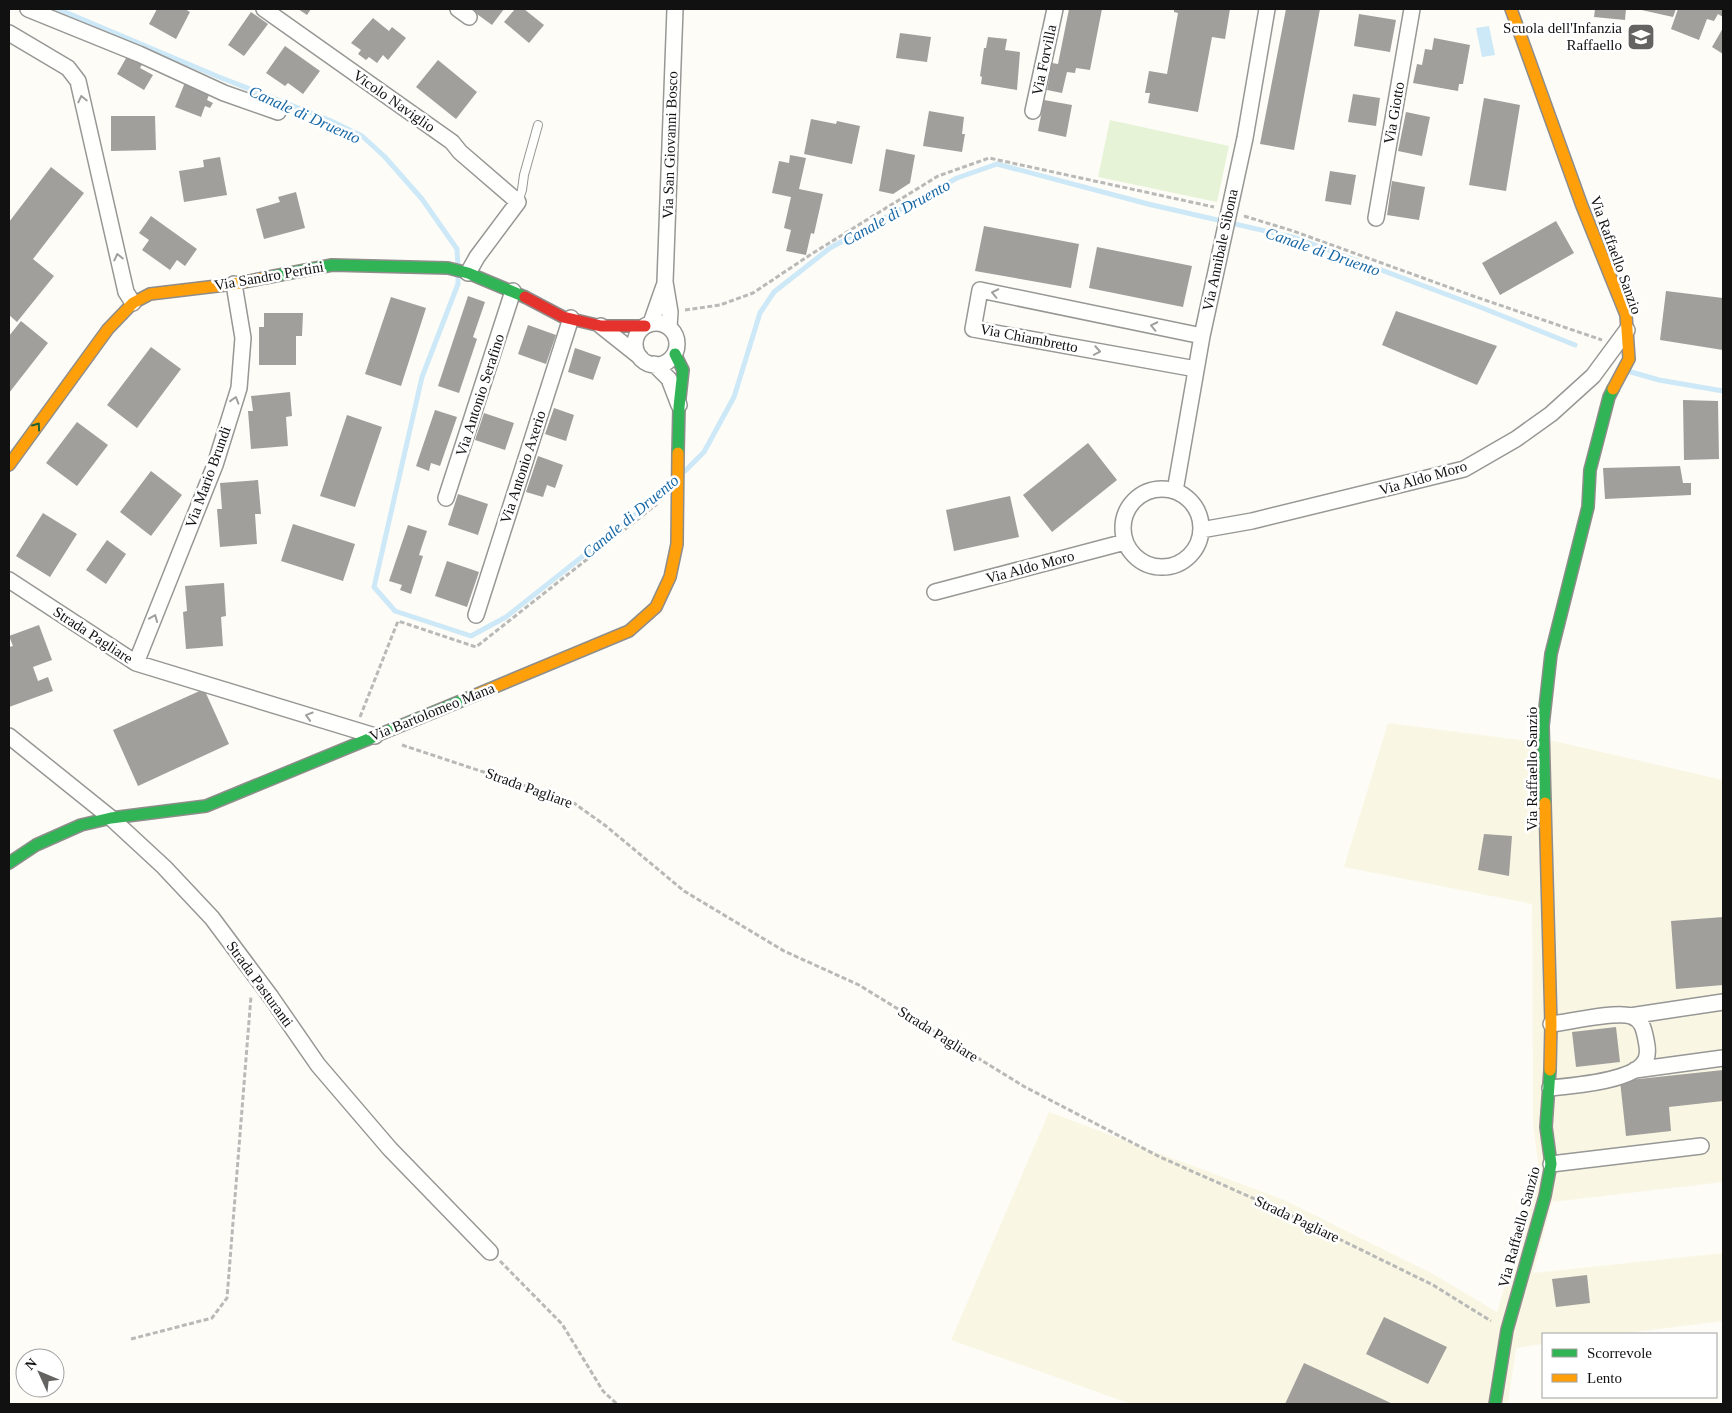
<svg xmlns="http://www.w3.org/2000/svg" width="1732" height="1413" font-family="Georgia,serif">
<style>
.farmland{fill:#f9f7e4}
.green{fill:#e7f3d7}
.water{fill:#cde8f7}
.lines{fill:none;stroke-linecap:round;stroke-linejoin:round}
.stream{stroke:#cde8f7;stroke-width:5}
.building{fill:#a19f9c}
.lane-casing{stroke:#979795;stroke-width:10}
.street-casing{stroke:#979795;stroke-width:18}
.fast-casing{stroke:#8e8d8b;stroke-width:14}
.slow-casing{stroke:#8e8d8b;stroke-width:14}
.jam-casing{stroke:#8e8d8b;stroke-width:14}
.path{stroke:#b9b9b8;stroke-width:3;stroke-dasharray:5 2.5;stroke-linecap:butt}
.lane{stroke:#fffffe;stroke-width:8}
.street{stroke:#fffffe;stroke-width:15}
.fast{stroke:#30b455;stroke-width:11}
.slow{stroke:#ff9f0a;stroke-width:11}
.jam{stroke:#e5322d;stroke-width:11}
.oneway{stroke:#a0a09f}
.oneway2{stroke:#206233}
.labels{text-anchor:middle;stroke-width:5;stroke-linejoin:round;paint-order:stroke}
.poi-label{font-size:15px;fill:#111;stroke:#fff;text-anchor:end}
.street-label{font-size:15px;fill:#111;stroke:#fff}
.water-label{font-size:16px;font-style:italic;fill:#1768a6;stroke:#fff}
</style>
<rect width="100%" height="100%" fill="#fdfcf7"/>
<path class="farmland" d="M1388,723L1536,742L1554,741L1723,780V1182L1552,1202L1533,1273L1723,1253V1321L1619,1334H1543V1344L1516,1348L1508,1404H1131L951,1340L1049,1112L1284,1200L1435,1275L1497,1312L1539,1170L1533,1124L1532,904L1344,867Z"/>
<path class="green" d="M1110,120L1229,146L1217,202L1098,177Z"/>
<path class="water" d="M1489,26L1495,55L1482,57L1476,28Z"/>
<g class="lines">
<path class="stream" d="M58,9L219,77L329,120L362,136L384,156L422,199L457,249L458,266
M458,274V284L422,377L374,587L395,611L471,636L506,617L640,511L673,481
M1631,372L1659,380L1723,391
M685,471L704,452L734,397L760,313L774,292L830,248L957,178L997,164L1148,204L1296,238L1480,307L1575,345"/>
</g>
<path class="building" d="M157,9H185L190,12L176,39L149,24Z
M298,9H311L307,15Z
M470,9H504L492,25Z
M515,9H524L544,25L529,43L504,22Z
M1069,9H1102L1090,70L1076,68L1075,73L1067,72L1062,93L1047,90L1052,63L1058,64Z
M1174,9H1230L1225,39L1212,37L1198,112L1148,103L1150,93H1145L1149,71L1167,74L1178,13L1174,12Z
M1286,9H1320L1294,150L1260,144Z
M1595,9H1626L1625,20L1594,17Z
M1637,9H1676L1673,17Z
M1678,9H1723V17L1718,14L1714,21L1707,19L1699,40L1671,29Z
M251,12L268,24L244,56L228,45Z
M1359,14L1396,20L1390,52L1354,46Z
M373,18L389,31L392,27L406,38L388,60L383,55L377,63L369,57L366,60L358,54L361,50L351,43Z
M1723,28V54L1712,47Z
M900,33L931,37L927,62L896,58Z
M988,37L1007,39L1005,50L1020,52L1017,90L981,84L982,77L980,76L984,48H986Z
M1434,38L1470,45L1463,84H1459L1458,91L1413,83L1417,64L1422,65L1425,49L1432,50Z
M285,46L320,71L303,94L288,83L285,86L266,73Z
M129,53L144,61L140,68L153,75L144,90L117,74Z
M438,60L477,92L456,119L416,87Z
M186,80L211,90L207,100L213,103L210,108L205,106L201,117L175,107Z
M1353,94L1380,98L1376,126L1348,122Z
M1484,98L1520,105L1506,191L1469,185Z
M1044,100L1072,105L1066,137L1038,131Z
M929,111L964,117L962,134H965L962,152L923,146Z
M1406,112L1430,117L1422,156L1398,151Z
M111,116H155L156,150L111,151Z
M811,119L836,124L837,121L860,126L852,164L804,154Z
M886,149L915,155L910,183L893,194L879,191Z
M790,155L806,158L799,189L823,194L814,234L811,233L806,255L786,251L791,230L784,228L791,197L772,193L779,161L789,163Z
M220,157L227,195L184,202L179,171L204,167L203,160Z
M51,167L84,193L33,259L54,276L17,322L9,315V222Z
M1330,171L1356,175L1351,205L1325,201Z
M1392,181L1425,187L1419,220L1387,215Z
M296,192L305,228L264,239L256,209L280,202L278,197Z
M151,216L197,249L185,266L177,260L170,270L142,250L149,240L139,233Z
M1556,221L1574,253L1500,295L1482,263Z
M984,226L1079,244L1071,288L975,271Z
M1097,247L1192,266L1183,307L1089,288Z
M1666,291L1723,298V350L1660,340Z
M468,296L485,302L473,337L477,339L459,393L438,386Z
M391,297L426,308L401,386L365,374Z
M1396,311L1497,346L1477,385L1382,345Z
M264,313H303L302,336H296V365H259V327H264Z
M21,321L48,343L9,393V336Z
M528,325L556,335L546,364L518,354Z
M151,347L181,369L137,428L107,405Z
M575,348L601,357L593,380L568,372Z
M290,392L292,416L286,417L288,446L251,449L248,411H253L251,396Z
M1683,400L1718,401L1719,459L1684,460Z
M554,408L574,415L566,441L545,434Z
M435,410L457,417L440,466L431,463L429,471L416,466Z
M484,413L514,423L505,450L475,440Z
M347,415L382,427L355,507L320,496Z
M77,422L108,445L77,486L46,463Z
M1088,443L1117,480L1052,532L1023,495Z
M538,456L563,465L555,488L547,485L543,497L526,492Z
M1680,466L1683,483H1691V495L1605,499L1603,468Z
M151,471L182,495L151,536L120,512Z
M258,480L261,514H255L257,544L220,547L217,509H222L220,483Z
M458,494L488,504L478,535L448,525Z
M1010,496L1019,537L954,551L946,510Z
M43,513L77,534L50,577L16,556Z
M293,524L355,544L343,581L281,561Z
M408,525L427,531L419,555L423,556L411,594L400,590L402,585L389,581Z
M107,540L126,554L106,584L86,570Z
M447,561L479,572L467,607L435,596Z
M224,583L226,616L221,617L223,646L186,649L183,612L187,611L185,586Z
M39,625L52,660L33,667L38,681L48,677L53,691L9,707V647L13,646L9,636Z
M204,689L229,744L138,786L113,730Z
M1484,834L1512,836L1509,876L1478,870Z
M1723,917V985L1676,989L1671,921Z
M1616,1027L1620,1062L1576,1067L1572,1032Z
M1723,1070V1101L1669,1107L1671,1131L1626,1136L1620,1081Z
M1587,1275L1590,1303L1556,1307L1552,1279Z
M1384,1317L1447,1347L1428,1384L1366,1354Z
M1304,1363L1393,1404H1285Z"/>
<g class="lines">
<defs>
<path id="lane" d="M518,202L522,190L524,175L538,125"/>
<path id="street" d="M28,9L139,54L224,93L278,112
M264,9L452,142L460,152L518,202L477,257L468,273
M458,9L469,17
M9,33L68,68L78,81L126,292L133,303
M1033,111L1055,9
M1376,218L1412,9
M651,323L664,286
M635 344a21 21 0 1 1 42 0a21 21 0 1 1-42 0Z
M601,326L640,357
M669,327L670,312L665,282L675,9
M654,364L669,379L679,405
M1196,369L973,329L980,290L1202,336
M1123 528a39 39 0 1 1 78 0a39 39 0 1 1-78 0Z
M1175,491L1202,336L1245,138L1267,9
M446,498L513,291
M1201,530L1252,521L1464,469L1516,439L1551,414L1593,376L1627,330
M9,580L136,663L375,736
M935,592L1125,542
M476,615L571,318
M136,663L215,465L239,388L243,338L234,284
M9,736L111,818L164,867L212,918L271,997L318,1065L390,1149L490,1252
M1630,1016L1723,1002
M1635,1070L1723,1058
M1550,1088C1572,1086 1637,1081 1646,1059C1649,1052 1647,1046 1646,1040C1644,1029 1642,1020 1631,1016C1615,1011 1569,1022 1551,1024
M1551,1164L1701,1146"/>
<path id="fast" d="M264,278L332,265L448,268L468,273L525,297
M675,354L683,370L679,407L678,453
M1545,803L1543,726L1551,654L1588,507L1590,470L1609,397L1613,389
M9,863L36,845L81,825L111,818L206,806L473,696
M1495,1404L1507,1330L1545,1196L1551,1164L1546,1127L1550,1070"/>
<path id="slow" d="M1511,9L1582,206L1626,315L1629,359L1613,389
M9,465L108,329L133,303L150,294L234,284L264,278
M473,696L629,631L656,607L670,577L677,544L678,453
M1545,803L1551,1024L1550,1070"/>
<path id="jam" d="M525,297L563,317L601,326H645"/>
</defs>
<use href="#lane" class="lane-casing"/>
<use href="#street" class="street-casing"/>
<use href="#fast" class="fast-casing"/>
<use href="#slow" class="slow-casing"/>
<use href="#jam" class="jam-casing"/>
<path class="path" d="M1244,216L1293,231L1473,296L1602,340
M685,310L720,305L753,293L813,253L938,176L989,158L1214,207
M360,717L398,621L476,647L657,504
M402,745L571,801L606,826L684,891L784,951L859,985L1025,1087L1160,1157L1282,1211L1433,1285L1491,1321
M500,1261L562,1324L603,1391L617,1404
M131,1339L212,1318L227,1298L251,996"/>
<use href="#lane" class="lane"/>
<use href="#street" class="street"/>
<use href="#fast" class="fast"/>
<use href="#slow" class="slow"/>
<use href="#jam" class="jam"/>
</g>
<defs><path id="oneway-chevron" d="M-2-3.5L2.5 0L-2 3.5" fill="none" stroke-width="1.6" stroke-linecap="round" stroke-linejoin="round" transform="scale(1.25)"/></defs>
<g class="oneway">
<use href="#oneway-chevron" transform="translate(82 99) rotate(-103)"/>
<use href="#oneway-chevron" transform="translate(118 257) rotate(-103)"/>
<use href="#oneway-chevron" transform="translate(995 293) rotate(-168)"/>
<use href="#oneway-chevron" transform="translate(1154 326) rotate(-168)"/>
<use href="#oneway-chevron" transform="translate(1097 351) rotate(10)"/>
<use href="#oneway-chevron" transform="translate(235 400) rotate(-73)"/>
<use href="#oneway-chevron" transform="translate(154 618) rotate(-68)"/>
<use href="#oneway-chevron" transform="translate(309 716) rotate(-163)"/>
</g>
<use class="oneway2" href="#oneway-chevron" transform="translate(37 426) rotate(-54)"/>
<defs>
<symbol id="school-square" viewBox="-11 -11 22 22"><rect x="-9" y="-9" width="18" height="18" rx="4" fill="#646362" stroke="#fff"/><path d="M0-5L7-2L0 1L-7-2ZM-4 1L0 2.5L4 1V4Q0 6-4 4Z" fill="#fff"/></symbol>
</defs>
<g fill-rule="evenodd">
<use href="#school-square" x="1625" y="21" width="32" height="32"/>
</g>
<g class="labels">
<g class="poi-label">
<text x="1622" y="33">Scuola dell'Infanzia<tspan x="1622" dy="17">Raffaello</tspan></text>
</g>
<g class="street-label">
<text transform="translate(1044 60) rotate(-78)" y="5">Via Forvilla</text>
<text transform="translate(394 101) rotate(35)" y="5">Vicolo Naviglio</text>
<text transform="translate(1394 113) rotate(-80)" y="5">Via Giotto</text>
<text transform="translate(670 145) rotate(-88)" y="5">Via San Giovanni Bosco</text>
<text transform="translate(1220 250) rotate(-78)" y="5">Via Annibale Sibona</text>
<text transform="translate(1616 255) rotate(70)" y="5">Via Raffaello Sanzio</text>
<text transform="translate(269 276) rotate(-10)" y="5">Via Sandro Pertini</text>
<text transform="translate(1029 338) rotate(11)" y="5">Via Chiambretto</text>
<text transform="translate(480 395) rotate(-72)" y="5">Via Antonio Serafino</text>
<text transform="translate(523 467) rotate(-72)" y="5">Via Antonio Axerio</text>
<text transform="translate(208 477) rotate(-70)" y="5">Via Mario Brundi</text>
<text transform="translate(1423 478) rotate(-16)" y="5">Via Aldo Moro</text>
<text transform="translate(1030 567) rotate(-15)" y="5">Via Aldo Moro</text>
<text transform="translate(93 635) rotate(33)" y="5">Strada Pagliare</text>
<text transform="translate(432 712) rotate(-22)" y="5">Via Bartolomeo Mana</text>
<text transform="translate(1532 769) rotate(-90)" y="5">Via Raffaello Sanzio</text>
<text transform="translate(529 788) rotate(20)" y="5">Strada Pagliare</text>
<text transform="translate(260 984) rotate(54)" y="5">Strada Pasturanti</text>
<text transform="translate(938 1034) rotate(32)" y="5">Strada Pagliare</text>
<text transform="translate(1297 1219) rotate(25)" y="5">Strada Pagliare</text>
<text transform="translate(1519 1227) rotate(-75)" y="5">Via Raffaello Sanzio</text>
</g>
<g class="water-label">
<text transform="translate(305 114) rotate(24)" y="6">Canale di Druento</text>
<text transform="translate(896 212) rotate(-29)" y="6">Canale di Druento</text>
<text transform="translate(1323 251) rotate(19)" y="6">Canale di Druento</text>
<text transform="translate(630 516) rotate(-40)" y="6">Canale di Druento</text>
</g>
</g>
<rect width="1732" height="1413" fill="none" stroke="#111111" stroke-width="20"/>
<rect x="1542" y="1333" width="175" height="65" fill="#ffffff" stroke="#a0a0a0"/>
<rect x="1552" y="1349" width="25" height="8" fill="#30b455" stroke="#a0a0a0"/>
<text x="1587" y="1358" font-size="15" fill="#111111">Scorrevole</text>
<rect x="1552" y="1374" width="25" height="8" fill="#ff9f0a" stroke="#a0a0a0"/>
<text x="1587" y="1383" font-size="15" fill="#111111">Lento</text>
<g transform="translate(40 1373) rotate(314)"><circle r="24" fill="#ffffff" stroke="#a0a0a0"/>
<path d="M0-4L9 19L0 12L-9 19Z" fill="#646362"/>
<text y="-8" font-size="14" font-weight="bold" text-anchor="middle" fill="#111111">N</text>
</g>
</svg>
